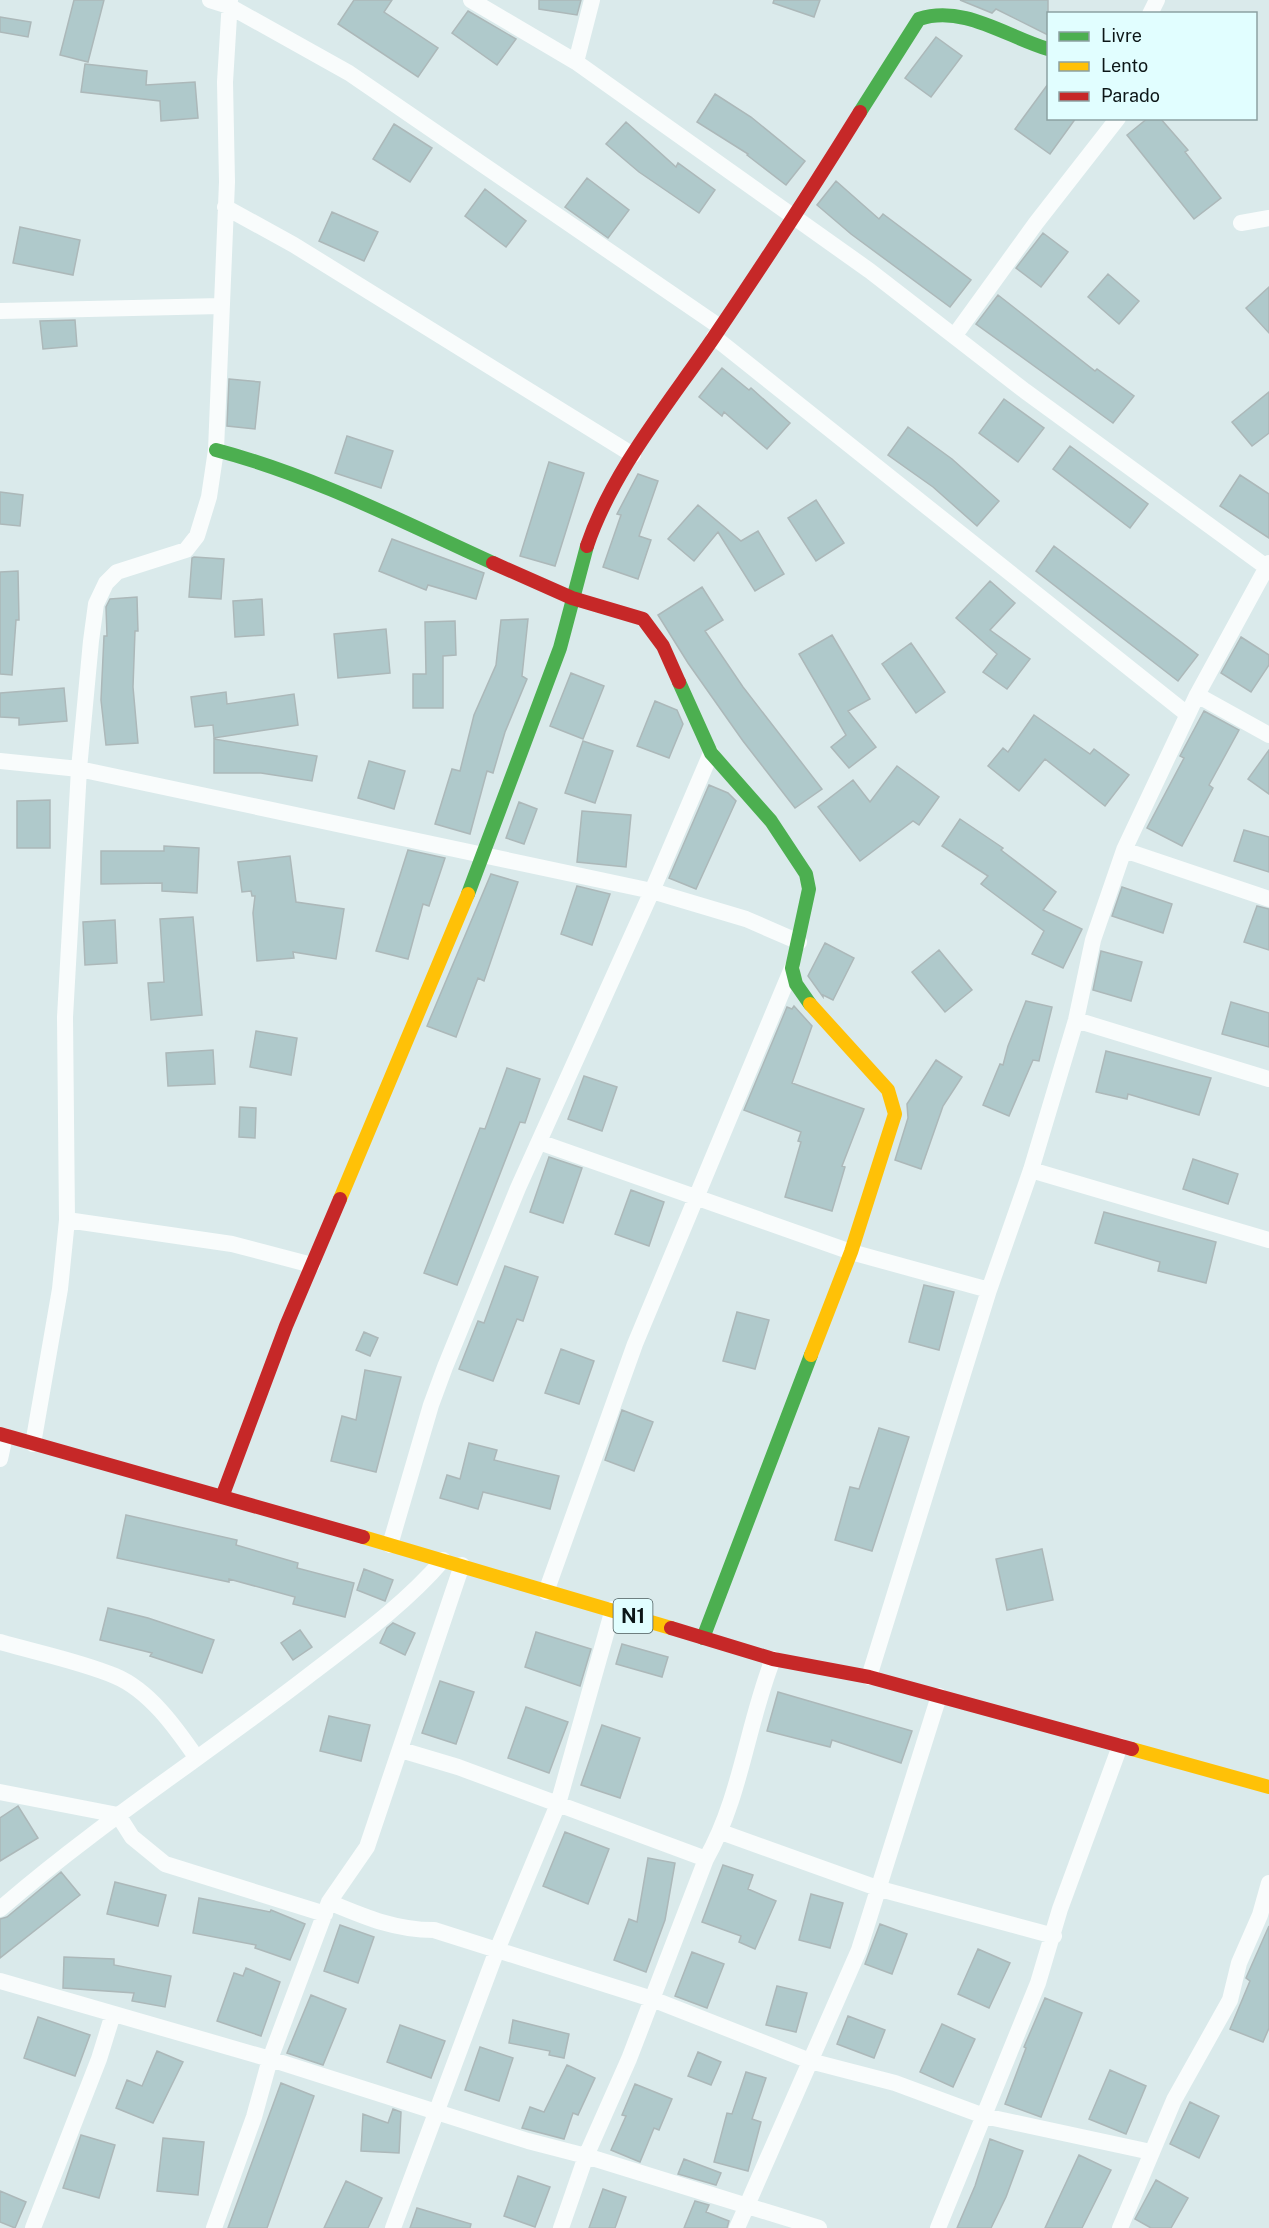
<svg xmlns="http://www.w3.org/2000/svg" width="1269" height="2228" font-family="'Public Sans',sans-serif">
<style>
.building{fill:#afc9cb;stroke:#acb8b9;stroke-width:1.5}
.lines{fill:none;stroke-linecap:round;stroke-linejoin:round}
.street{stroke:#f9fcfc;stroke-width:16}
.fast{stroke:#4caf50;stroke-width:14}
.slow{stroke:#ffc107;stroke-width:14}
.jam{stroke:#c62828;stroke-width:14}
.labels{text-anchor:middle;stroke-width:5;stroke-linejoin:round;paint-order:stroke}
.shield{fill:#e1feff;stroke:#4c5c5d;stroke-width:1.5}
.shield-label{font-size:20px;font-weight:bold;fill:#0c1617}
</style>
<rect width="100%" height="100%" fill="#daeaeb"/>
<path class="building" d="M74,0H104L88,62L60,55Z
M354,0H392L384,12L438,48L418,77L338,24Z
M539,0H581L577,15L539,9Z
M774,0H820L814,17L773,3Z
M960,0H1048V35L996,9L992,13Z
M468,11L516,39L497,65L452,33Z
M0,17L31,22L28,37L0,32Z
M936,37L962,56L931,97L905,78Z
M85,64L147,71L146,85L195,82L198,118L161,121L160,101L81,92Z
M1048,84V118H1076L1050,154L1015,129Z
M715,94L751,117L805,161L786,185L747,155L748,154L697,122Z
M1148,118H1160L1188,150L1185,152L1221,198L1194,219L1127,135Z
M626,122L676,167L678,163L715,190L699,213L639,172L606,144Z
M394,124L432,148L410,182L373,159Z
M587,178L629,210L608,238L565,207Z
M836,181L879,219L883,214L971,280L950,307L851,234L817,205Z
M485,189L526,221L506,247L465,216Z
M332,212L378,232L364,261L319,241Z
M20,227L80,240L73,275L13,263Z
M1043,233L1068,252L1041,287L1016,268Z
M1108,274L1139,301L1119,324L1088,297Z
M1269,287V333L1246,308Z
M998,295L1095,371L1097,369L1134,396L1113,423L976,324Z
M75,320L77,346L43,349L40,321Z
M722,368L749,390L751,388L790,423L767,449L724,412L722,416L699,397Z
M229,379L260,382L255,429L227,426Z
M1269,392V433L1252,446L1232,422Z
M1004,399L1044,428L1018,462L979,433Z
M908,427L952,459L999,501L977,526L933,487L888,455Z
M347,436L393,451L381,488L335,473Z
M1070,446L1148,504L1130,528L1053,469Z
M549,462L584,473L555,566L520,556Z
M638,474L658,481L639,536L651,540L638,579L603,567L621,515L617,514Z
M1240,475L1269,494V538L1220,506Z
M0,492L23,495L20,526L0,524Z
M816,500L844,543L816,561L788,518Z
M698,505L741,541L758,531L784,574L755,591L718,532L694,561L668,539Z
M392,539L484,573L476,599L428,585L426,590L379,571Z
M1054,546L1198,655L1178,681L1036,571Z
M194,557L224,559L221,599L189,597L192,558Z
M18,571L19,620H16L12,675L0,674V572Z
M990,581L1015,603L990,630L1030,659L1007,689L983,672L997,654L956,618Z
M702,587L723,620L705,631L743,687L822,789L795,808L743,741L688,663L658,615Z
M137,597L138,631H135L133,687L138,743L106,745L101,700L104,636H107L106,607L110,599Z
M262,599L264,635L235,637L233,601Z
M528,619L522,676L527,679L505,732L493,773L487,771L470,834L435,824L452,769L460,771L474,715L496,665L501,620Z
M455,621L456,655L443,656V708H413V674H426L425,622Z
M386,629L390,673L338,678L334,634Z
M832,635L870,699L848,711L876,747L849,768L831,747L846,735L799,654Z
M1241,637L1269,655V665L1251,692L1221,673Z
M911,643L945,692L916,713L882,664Z
M571,673L604,686L583,739L550,726Z
M64,688L67,721L19,725V718L0,717V693Z
M226,692L227,704L294,694L298,725L214,738L213,725L195,727L191,697Z
M655,701L677,710L683,724L669,758L637,746Z
M1204,711L1239,730L1209,785L1213,788L1182,846L1147,828L1184,758L1180,756Z
M1034,715L1090,754L1094,749L1129,775L1105,806L1045,759L1019,791L988,766L1003,748L1008,752Z
M214,739L317,756L312,781L261,773H214Z
M583,741L613,751L595,803L565,793Z
M1269,750V794L1248,779Z
M369,761L405,771L394,809L358,798Z
M897,766L939,797L919,825L913,821L860,861L818,807L853,780L870,802Z
M709,785L728,793L736,801L696,889L669,878Z
M50,800V848H17V801Z
M519,802L537,809L524,844L506,838Z
M582,811L631,815L626,867L577,862Z
M960,819L1003,848L1001,850L1056,892L1043,910L1082,929L1063,968L1032,954L1044,931L981,884L988,876L942,846Z
M1244,830L1269,837V872L1234,861Z
M164,846L199,848L197,893L162,891V883L101,884V851H164Z
M408,850L445,858L429,906L423,904L408,959L376,951Z
M290,856L296,902L344,909L336,959L293,952L294,958L257,961L253,913L255,896H252L251,891L242,892L238,862Z
M491,874L518,882L484,981L478,978L456,1037L427,1026Z
M577,886L610,894L592,945L561,934Z
M1122,887L1172,904L1163,933L1112,916Z
M1257,906L1269,909V950L1244,942Z
M193,917L202,1015L151,1020L148,983L164,982L160,919Z
M115,920L117,963L85,965L83,922Z
M825,943L854,958L833,1000L823,995V997L808,976Z
M939,950L972,990L945,1012L912,972Z
M1101,951L1142,962L1131,1001L1093,990Z
M1026,1001L1052,1007L1039,1061L1033,1060L1009,1116L983,1105L1000,1064L1003,1065L1008,1046Z
M1231,1002L1269,1013V1047L1222,1034Z
M794,1006L812,1026L792,1083L864,1109L842,1166L845,1167L832,1211L785,1197L801,1142L798,1141L801,1132L744,1110L787,1007L792,1009Z
M256,1031L297,1038L291,1075L250,1067Z
M213,1050L215,1084L168,1086L166,1053Z
M1106,1051L1211,1078L1199,1115L1128,1094L1127,1099L1096,1092Z
M936,1060L962,1077L943,1106L921,1169L895,1160L908,1118L907,1104Z
M507,1068L540,1079L525,1123L520,1122L457,1285L424,1273L480,1128L485,1129Z
M584,1076L617,1087L602,1131L568,1119Z
M240,1107L256,1108L255,1138L239,1137Z
M549,1157L582,1168L563,1223L530,1212Z
M1193,1159L1238,1174L1228,1204L1183,1189Z
M631,1190L664,1202L649,1246L615,1234Z
M1104,1212L1216,1242L1206,1283L1158,1271L1160,1262L1095,1243Z
M505,1266L538,1277L523,1321L517,1319L493,1381L459,1369L478,1321L484,1323Z
M924,1285L954,1292L939,1350L909,1342Z
M737,1312L769,1320L755,1369L723,1361Z
M364,1332L378,1338L370,1356L356,1350Z
M561,1349L594,1361L579,1404L545,1393Z
M365,1370L401,1377L376,1472L331,1461L342,1416L356,1420Z
M622,1410L653,1422L634,1471L605,1460Z
M879,1428L909,1437L872,1551L835,1540L850,1487L859,1489Z
M469,1443L497,1450L494,1460L559,1476L550,1509L483,1492L478,1509L440,1498L447,1475L460,1479Z
M126,1515L237,1540L236,1545L298,1563L297,1568L354,1583L345,1617L293,1604L295,1597L229,1579V1582L117,1558Z
M1042,1549L1053,1600L1007,1610L996,1559Z
M364,1569L393,1580L385,1601L357,1590Z
M108,1608L148,1618L214,1640L202,1673L150,1656L152,1653L100,1640Z
M393,1623L415,1633L405,1655L380,1643L387,1628Z
M300,1630L312,1647L293,1660L281,1643Z
M536,1632L591,1649L580,1686L525,1667Z
M622,1644L668,1657L662,1677L616,1664Z
M440,1681L474,1692L456,1744L422,1733Z
M778,1692L912,1731L901,1763L832,1740L830,1747L767,1731Z
M526,1707L568,1722L549,1773L508,1758Z
M329,1716L370,1725L361,1761L320,1751Z
M602,1725L640,1738L620,1798L581,1785Z
M18,1806L38,1838L0,1861V1818Z
M565,1832L609,1849L588,1904L543,1886Z
M648,1858L675,1863L665,1920L646,1972L614,1960L629,1919L637,1922Z
M723,1865L753,1875L748,1889L776,1901L755,1949L739,1942L741,1936L702,1922Z
M61,1872L80,1895L0,1958V1919L7,1917Z
M115,1882L166,1895L158,1926L107,1914Z
M811,1894L843,1903L830,1948L799,1940Z
M199,1898L270,1912L271,1910L305,1924L290,1960L255,1948L256,1945L193,1933Z
M880,1924L907,1934L892,1974L865,1964Z
M340,1925L374,1937L358,1983L324,1971Z
M1269,1926V2028L1263,2042L1230,2029L1250,1981L1246,1978Z
M978,1949L1010,1963L989,2008L958,1994Z
M692,1952L724,1964L707,2008L675,1996Z
M64,1957L114,1959V1965L171,1976L165,2007L132,2001L134,1993L63,1988Z
M246,1968L280,1982L261,2036L217,2021L234,1973L243,1976Z
M777,1986L807,1993L796,2032L766,2025Z
M311,1995L346,2009L323,2065L287,2053Z
M1045,1998L1082,2013L1041,2117L1005,2104L1026,2048L1024,2047Z
M848,2016L885,2030L874,2058L837,2044Z
M38,2017L90,2035L75,2076L24,2058Z
M513,2020L569,2034L564,2058L549,2055L550,2051L509,2043Z
M942,2024L975,2039L953,2087L920,2072Z
M400,2025L445,2041L431,2078L387,2062Z
M480,2047L513,2058L499,2101L465,2090Z
M157,2051L183,2062L153,2123L116,2108L127,2080L142,2086Z
M698,2052L721,2062L711,2085L688,2076Z
M567,2065L595,2078L578,2115L573,2113L564,2139L522,2128L530,2107L544,2112Z
M1110,2070L1146,2086L1126,2134L1089,2119Z
M746,2072L766,2078L752,2119L761,2122L748,2171L714,2162L727,2113L732,2114Z
M281,2083L314,2096L267,2228H228Z
M635,2084L672,2099L659,2130L654,2128L640,2162L611,2150L626,2116L622,2115Z
M1190,2102L1219,2116L1199,2158L1170,2144Z
M393,2109L401,2112L399,2153L361,2151L363,2114L388,2123Z
M81,2135L115,2145L99,2198L63,2188Z
M163,2138L204,2142L198,2195L157,2191Z
M990,2139L1023,2151L1006,2197L991,2228H957L975,2186Z
M1079,2155L1111,2170L1082,2228H1045Z
M684,2159L721,2173L716,2185L678,2174Z
M518,2176L550,2187L535,2227L504,2216Z
M1156,2180L1188,2198L1171,2228H1151L1135,2219Z
M346,2181L382,2198L368,2228H324Z
M603,2189L626,2197L615,2228H589Z
M0,2191L26,2202L15,2228L0,2222Z
M695,2201L709,2205L706,2212L729,2221L727,2228H684Z
M417,2208L471,2224L470,2228H410Z"/>
<g class="lines">
<path class="street" d="M210,0L229,6L349,73L720,327
M471,0L576,62L870,271L1025,391L1269,569
M1150,14L1157,0
M576,62L592,0
M225,207L294,245L633,455
M1241,223L1269,218
M0,311L221,306
M955,335L1036,223L1118,118
M714,337L1187,714
M1197,695L1269,735
M0,761L79,769L652,891L746,919L799,942
M1124,850L1269,899
M1076,1020L1269,1079
M539,1142L851,1252L989,1290
M1031,1170L1269,1240
M67,1220L232,1244L312,1265
M33,1444L60,1289L67,1220L65,1017L79,769L91,641L96,604L106,583L117,572L186,550L197,536L209,497L216,450L227,182L225,82L230,0
M0,1459L5,1436
M390,1545L431,1405L445,1367L518,1188L652,891L711,753
M546,1592L635,1344L792,968
M0,1642C38,1653 79,1661 115,1676C149,1690 176,1728 196,1757
M869,1677L989,1290L1031,1170L1076,1020L1093,940L1124,850L1197,695L1269,563
M401,1750L458,1767L706,1859
M0,1792L118,1815L132,1837L165,1864L325,1914
M721,1832L880,1889L1054,1936
M329,1902C365,1917 395,1930 434,1930L652,1999L810,2061L895,2083L984,2116L1151,2152
M0,1909C99,1823 209,1753 312,1673C359,1637 405,1604 443,1560
M0,1981L270,2059L528,2141L586,2156L819,2228
M33,2228L99,2059L113,2014
M214,2228L254,2117L270,2059L329,1902L367,1847L462,1565
M393,2228L497,1950L558,1804L613,1609
M561,2228L586,2156L629,2059L706,1859C741,1797 747,1725 773,1659
M737,2228L859,1950L939,1696
M938,2228L1038,1983L1060,1909L1120,1746
M1120,2228L1174,2100L1230,2000L1239,1963L1260,1915L1269,1883"/>
<path class="fast" d="M860,112L919,19C963,4 1007,37 1048,49
M216,450C312,475 403,522 493,563
M679,682L711,753L771,821L806,874L809,889L792,968L796,984L810,1004
M468,894L560,648L587,546
M703,1638L811,1355"/>
<path class="slow" d="M810,1004L888,1090L895,1114L851,1252L811,1355
M340,1199L468,894
M363,1537L671,1628
M1132,1749L1269,1787"/>
<path class="jam" d="M587,546C612,471 670,402 714,337C764,263 813,188 860,112
M493,563L572,598L643,619L663,646L679,682
M0,1434L363,1537
M222,1497L286,1326L340,1199
M671,1628L773,1659L869,1677L1132,1749"/>
</g>
<g class="labels">
<rect class="shield" x="613.5" y="1599" width="39" height="34" rx="4.5"/>
<g class="shield-label">
<text x="633" y="1623">N1</text>
</g>
</g>
<rect x="1047" y="12" width="210" height="108" fill="#e1feff" stroke="#8ca1a2" stroke-width="1.5"/>
<rect x="1059" y="32" width="30" height="9" fill="#4caf50" stroke="#8ca1a2" stroke-width="1.5"/>
<text x="1101" y="42" font-size="18" fill="#0c1617">Livre</text>
<rect x="1059" y="62" width="30" height="9" fill="#ffc107" stroke="#8ca1a2" stroke-width="1.5"/>
<text x="1101" y="72" font-size="18" fill="#0c1617">Lento</text>
<rect x="1059" y="92" width="30" height="9" fill="#c62828" stroke="#8ca1a2" stroke-width="1.5"/>
<text x="1101" y="102" font-size="18" fill="#0c1617">Parado</text>
</svg>
